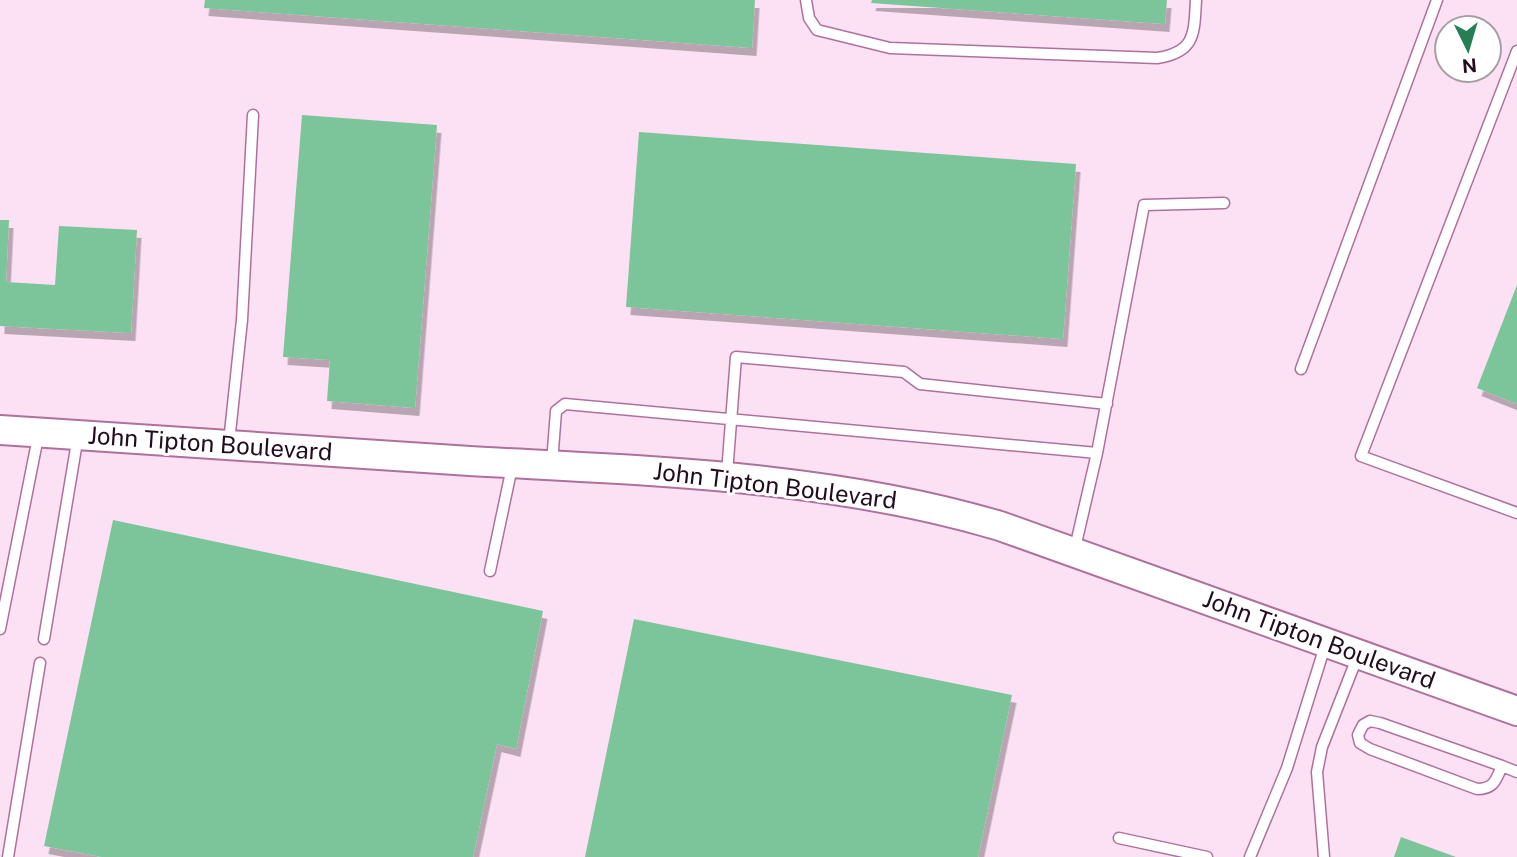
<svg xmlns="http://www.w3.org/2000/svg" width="1517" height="857" font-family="'Public Sans',sans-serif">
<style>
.building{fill:#7bc59a;filter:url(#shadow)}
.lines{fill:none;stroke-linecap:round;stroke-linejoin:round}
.lane-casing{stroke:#ae719c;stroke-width:13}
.secondary-casing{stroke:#ae719c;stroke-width:32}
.lane{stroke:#fff;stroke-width:10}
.secondary{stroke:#fff;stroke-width:28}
.labels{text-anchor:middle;stroke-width:6;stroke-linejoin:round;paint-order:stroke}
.street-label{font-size:24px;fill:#230c1d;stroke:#fff}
</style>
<defs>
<filter id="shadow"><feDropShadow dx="4.5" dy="8" stdDeviation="0" flood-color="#0004"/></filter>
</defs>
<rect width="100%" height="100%" fill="#fce0f3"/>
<path class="building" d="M205,0H755L752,48L204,8Z
M872,0H1167L1165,24L871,3Z
M302,115L437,125L415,408L327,401L330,360L283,357Z
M639,132L1076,164L1063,339L626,307Z
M0,220H9L6,282L55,285L59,226L137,230L131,333L0,326Z
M1517,285V404L1477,388Z
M113,520L543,611L516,749L497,744L473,857H102L44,846Z
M634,619L1012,695L978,857H585Z
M1401,837L1456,857H1394Z"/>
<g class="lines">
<defs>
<path id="lane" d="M806,0L809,18L817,30L890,48L1157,58C1196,52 1194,33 1196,0
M1517,51L1361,456L1517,513
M1301,369L1437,0
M229,442L242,320L253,115
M552,463L556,411L565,404L1097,453
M727,473L736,357L904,372L920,384L1107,404
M1074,552L1097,453L1144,205L1224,203
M490,571L512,467
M0,629L38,437
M44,639L78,436
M1502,766C1496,780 1494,789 1477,789L1370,749L1360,743L1358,735L1363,725L1370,721L1380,723L1502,766L1517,772
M1119,838L1207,857
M8,857L40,663
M1250,857L1287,768L1325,646
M1324,857L1317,772L1322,747L1357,658"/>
<path id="secondary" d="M0,430C157,440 314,452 470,461C648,471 829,475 1000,526L1517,711"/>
</defs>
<use href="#lane" class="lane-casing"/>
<use href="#secondary" class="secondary-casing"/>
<use href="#lane" class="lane"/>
<use href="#secondary" class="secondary"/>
</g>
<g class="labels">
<g class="street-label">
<text transform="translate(210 444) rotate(4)" y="8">John Tipton Boulevard</text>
<text transform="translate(775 486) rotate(7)" y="8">John Tipton Boulevard</text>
<text transform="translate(1319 640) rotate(20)" y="8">John Tipton Boulevard</text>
</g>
</g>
<g transform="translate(1468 49) rotate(175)"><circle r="33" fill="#ffffff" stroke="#a79ea5" stroke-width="2"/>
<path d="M0-5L12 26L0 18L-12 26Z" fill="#267f54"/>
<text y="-10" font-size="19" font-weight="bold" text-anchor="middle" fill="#230c1d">N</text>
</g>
</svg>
